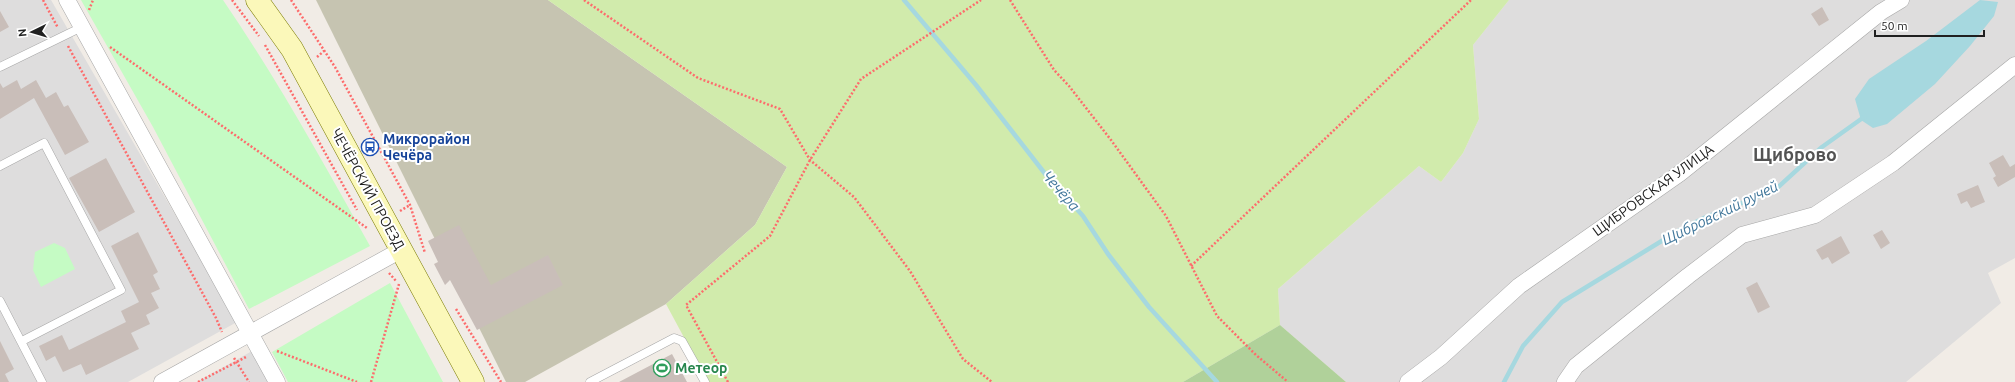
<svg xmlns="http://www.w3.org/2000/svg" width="2015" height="382" font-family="Ubuntu,sans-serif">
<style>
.residential{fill:#dedddd}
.construction{fill:#c6c4b1}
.grass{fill:#d1ebac}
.forest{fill:#b0d19a}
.park{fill:#c5fbc4}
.water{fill:#a6d8df}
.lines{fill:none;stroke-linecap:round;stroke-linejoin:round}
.stream{stroke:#a6d8df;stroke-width:4.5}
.building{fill:#c9beb9}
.service-casing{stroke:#a7a7a7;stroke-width:9}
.minor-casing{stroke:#a7a7a7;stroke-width:17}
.secondary-casing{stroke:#7b7c03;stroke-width:23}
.path{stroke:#fd6c6c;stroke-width:2.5;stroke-dasharray:2 2;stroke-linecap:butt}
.service{stroke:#fff;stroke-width:8}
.minor{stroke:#fff;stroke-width:16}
.secondary{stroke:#fbf8ba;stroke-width:22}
.labels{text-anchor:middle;stroke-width:4;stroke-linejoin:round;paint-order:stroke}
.transit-label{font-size:14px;font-weight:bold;fill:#164399;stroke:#fff;text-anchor:start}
.street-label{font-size:14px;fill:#202020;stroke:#fff}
.leisure-label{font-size:14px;font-weight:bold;fill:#27864d;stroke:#fff;text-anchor:start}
.water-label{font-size:15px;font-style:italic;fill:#41779b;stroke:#fff}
.district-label{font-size:18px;font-weight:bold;fill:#535353;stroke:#fff}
</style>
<rect width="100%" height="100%" fill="#f1ece6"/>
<path class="residential" d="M0,0H51L237,322L128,382H0Z
M1509,0H2015V258L1988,273L2001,303L1906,382H1346L1280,325L1278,289L1419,166L1441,182L1463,153L1479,119L1473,45Z
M252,351L268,382H197Z"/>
<path class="construction" d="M316,0H548L787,167L755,225L666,304L525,382H506Z"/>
<path class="grass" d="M548,0H1509L1473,45L1479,119L1463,153L1441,182L1419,166L1278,289L1280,325L1183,382H708L666,304L755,225L787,167Z"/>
<path class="forest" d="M1280,325L1346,382H1183Z"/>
<path class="park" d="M81,0H223C277,79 323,162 370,246L249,309L153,127Z
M54,243L65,248L75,269L41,287L33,270L35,252Z
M390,283L443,382H288L272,352Z"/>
<path class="water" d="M1980,0L1998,2L1994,16L1970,46L1935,84L1887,124L1873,128L1861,120L1855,99L1869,79L1926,41Z"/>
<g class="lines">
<path class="stream" d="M904,0L976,85L1046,175L1083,216L1108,254L1149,307L1217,382
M1504,382L1523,346L1562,302L1678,231L1706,217L1775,190L1822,147L1864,117"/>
</g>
<path class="building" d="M1822,7L1829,20L1819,26L1811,14Z
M0,11L9,27L0,32Z
M17,80L21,89L36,80L46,98L56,92L64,107L68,105L89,142L65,155L34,98L0,119V83L3,88Z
M2003,155L2010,167L2015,164V177L1998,187L1993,178L1996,176L1989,163Z
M106,158L135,212L99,232L69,178Z
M1978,185L1985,202L1971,208L1967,201L1961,204L1957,194Z
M459,225L491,285L548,255L563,285L477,330L450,280L445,285L434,264L438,262L428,241Z
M1882,230L1890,243L1881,249L1873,235Z
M138,232L158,272L153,275L160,289L151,293L159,308L146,315L150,324L131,333L139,349L86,375L81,364L63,372L55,356L46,361L39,346L62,335L69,350L126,322L121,311L139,302L111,246Z
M1841,236L1850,253L1832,264L1828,257L1822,260L1816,250Z
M1757,282L1770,307L1758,313L1746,288Z
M0,341L14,369L5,374L9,382H0Z
M672,354L687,382H619Z"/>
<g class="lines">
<defs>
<path id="service" d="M0,67L82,27
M0,166L44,143L121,290L22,341
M0,301L42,382
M590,382L674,338L682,341L705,382"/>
<path id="minor" d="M67,0L277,382
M162,382L401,250
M1408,382L1441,357L1519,286L1679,174L1881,12L1901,0
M1565,382L1576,366L1688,276L1742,235L1815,215L1893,163L2015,65"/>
<path id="secondary" d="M257,0L292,49L473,382"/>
</defs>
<use href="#service" class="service-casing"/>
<use href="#minor" class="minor-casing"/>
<use href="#secondary" class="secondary-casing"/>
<path class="path" d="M43,0L58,28
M232,0L259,36
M291,0L335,67L410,205L425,253
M584,0L698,78L780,109L810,160L854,197L910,271L963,359L992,382
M1010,0L1054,70L1069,86L1111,140L1166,216L1217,316L1256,355L1288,382
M89,10L93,0
M265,45L357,210
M68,46L216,318L222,332
M110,47L367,228
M317,57L324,51
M400,211L410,205
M1191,266L1471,0
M389,273L396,281
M456,309L501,382
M277,351L357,382
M234,358L249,382
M198,382L246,357
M371,382L399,284
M728,382L686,305L770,236L810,160L861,79L981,0"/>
<use href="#service" class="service"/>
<use href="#minor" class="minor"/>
<use href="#secondary" class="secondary"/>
</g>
<defs>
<symbol id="bus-ring" viewBox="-11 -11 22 22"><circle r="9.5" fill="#fff" stroke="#1a4fb4" stroke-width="1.5"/><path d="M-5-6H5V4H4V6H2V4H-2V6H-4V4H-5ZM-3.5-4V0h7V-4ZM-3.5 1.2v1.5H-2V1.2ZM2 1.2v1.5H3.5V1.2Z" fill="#1a4fb4"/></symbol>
<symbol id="stadium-ring" viewBox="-11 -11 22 22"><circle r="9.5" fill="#fff" stroke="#2e9e5b" stroke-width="1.5"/><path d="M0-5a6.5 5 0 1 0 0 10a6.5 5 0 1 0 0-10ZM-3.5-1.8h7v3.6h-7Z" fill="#2e9e5b"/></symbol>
</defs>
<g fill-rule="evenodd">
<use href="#bus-ring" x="360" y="137" width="20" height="20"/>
<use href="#stadium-ring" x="652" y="358" width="20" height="20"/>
</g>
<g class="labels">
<g class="transit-label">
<text x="383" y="144">Микрорайон<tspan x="383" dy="16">Чечёра</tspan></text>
</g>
<g class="street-label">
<text transform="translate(368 189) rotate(61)" y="5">ЧЕЧЁРСКИЙ ПРОЕЗД</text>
<text transform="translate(1653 190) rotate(-36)" y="5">ЩИБРОВСКАЯ УЛИЦА</text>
</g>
<g class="leisure-label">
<text x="675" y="373">Метеор</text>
</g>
<g class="water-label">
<text transform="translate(1061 191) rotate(49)" y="5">Чечёра</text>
<text transform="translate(1720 213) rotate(-26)" y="5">Щибровский ручей</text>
</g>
<g class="district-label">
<text x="1795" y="161">Щиброво</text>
</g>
</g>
<g transform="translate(32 32) rotate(265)" stroke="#ffffff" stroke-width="3" paint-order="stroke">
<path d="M0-3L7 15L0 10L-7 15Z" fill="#202020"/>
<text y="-6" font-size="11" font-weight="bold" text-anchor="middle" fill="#202020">N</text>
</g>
<path d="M1875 30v6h109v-6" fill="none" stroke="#202020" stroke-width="2"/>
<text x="1881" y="30" font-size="12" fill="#202020" stroke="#ffffff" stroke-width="3" paint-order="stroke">50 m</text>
</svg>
